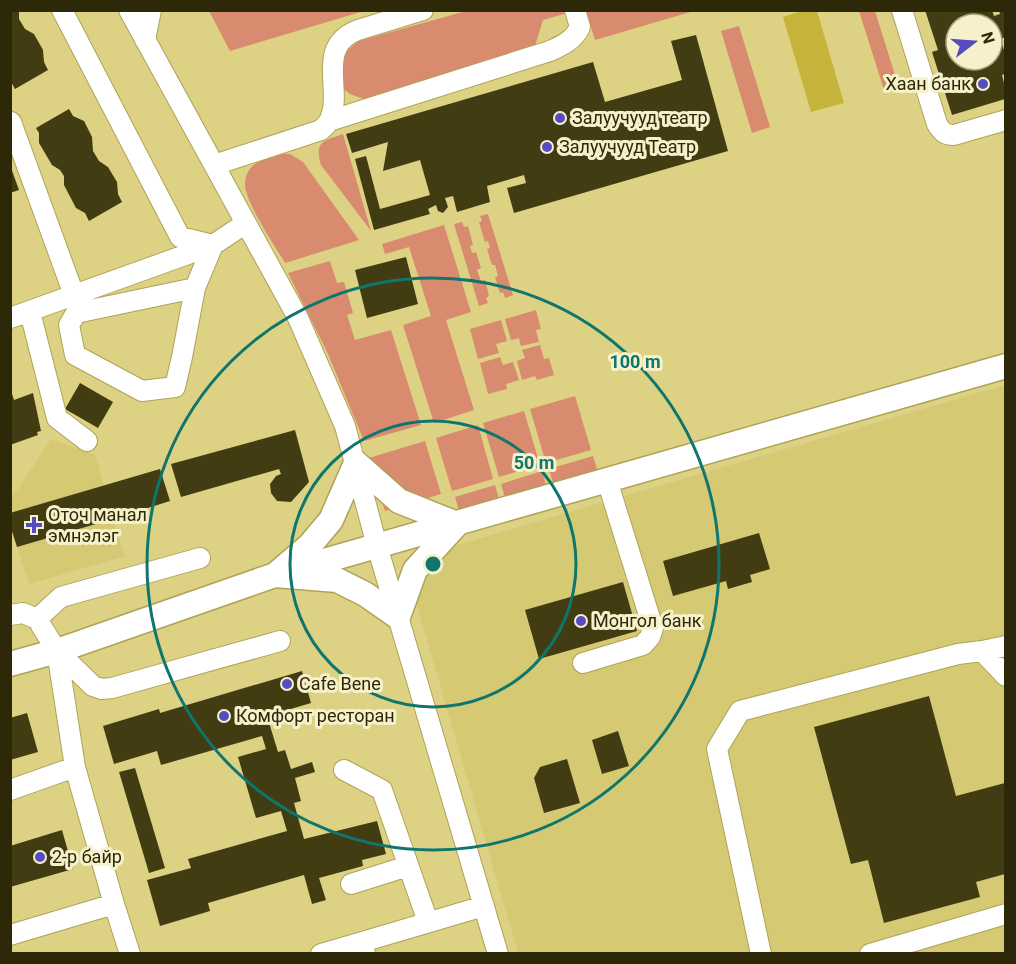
<svg xmlns="http://www.w3.org/2000/svg" width="1016" height="964" font-family="Roboto,sans-serif">
<style>
.built{fill:#d6c973}
.green{fill:#d98b6f}
.water{fill:#c5b33c}
.building{fill:#423c12;fill-rule:evenodd}
.lines{fill:none;stroke-linecap:round;stroke-linejoin:round}
.minor-casing{stroke:#afa357;stroke-width:22}
.major-casing{stroke:#afa357;stroke-width:27}
.minor{stroke:#fff;stroke-width:20}
.major{stroke:#fff;stroke-width:24}
.ring{fill:none;stroke:#0f766e;stroke-width:3}
.poi-dot{fill:#554cc4;stroke:#f6f1cb;stroke-width:2}
.labels{text-anchor:middle;stroke-width:6;stroke-linejoin:round;paint-order:stroke}
.poi-label{font-size:18px;fill:#2d2807;stroke:#f6f1cb;text-anchor:start}
.centre{fill:#0f766e;stroke:#f6f1cb;stroke-width:3}
.ring-label{font-size:18px;text-anchor:middle;font-weight:bold;fill:#0f766e;stroke:#f6f1cb;stroke-width:6;stroke-linejoin:round;paint-order:stroke}
</style>
<rect width="100%" height="100%" fill="#ddd183"/>
<path class="built" d="M1005,385V953H518L407,571L426,554Z
M51,439L95,455L104,486L11,513V496L18,489Z
M113,519L125,556L29,584L17,547Z"/>
<path class="green" d="M571,10V12L543,20L535,46L364,99L350,94L338,85L341,55L359,41L466,11Z
M209,11H364L230,51Z
M586,11V10L694,11L595,40Z
M859,11H875L899,88L885,93Z
M739,26L770,127L752,133L721,31Z
M343,134L371,231L321,165C314,141 324,141 343,134Z
M282,154H290L303,162L359,240L285,263C275,246 245,202 245,184C245,176 249,168 255,164C262,159 274,157 282,154Z
M488,214L513,295L505,298L503,292L500,293L495,277L498,276L495,265H492L487,249L490,248L488,241L485,242L479,222L482,221L480,216Z
M462,222L464,227L468,226L473,245L470,246L472,253L476,252L481,268L477,270L481,281L485,280L489,296L486,298L488,303L479,306L454,224Z
M444,225L471,312L446,320L474,410L434,423L403,325L431,316L409,247L385,254L382,244Z
M330,261L337,283L344,282L353,313L347,315L355,340L391,330L421,425L364,441L328,354L288,273Z
M536,310L541,329L536,330L539,342L521,346L519,338L511,340L505,319Z
M501,320L507,341L496,344L499,353L478,359L470,329Z
M540,345L544,359L549,358L554,375L537,380L535,376L522,380L517,361L525,358L522,350Z
M500,357L503,365L513,362L519,380L506,384L507,389L488,394L480,363Z
M575,396L591,450L546,463L530,409Z
M524,411L540,465L499,477L483,423Z
M478,425L493,479L452,491L436,438Z
M425,441L441,494L385,511L369,458Z
M593,456L598,472L554,486L549,469Z
M542,471L548,492L507,504L501,484Z
M495,485L501,506L461,518L455,497Z"/>
<path class="water" d="M805,10L817,11L844,103L811,112L783,17Z"/>
<path class="building" d="M10,10H19V19L25,29L34,34L43,50L44,62L48,70L15,89L10,80Z
M925,10H992L994,16L1000,14L999,10H1005V37L1001,39L1005,54V74L1002,75L1005,87V99L952,115L932,52L938,50ZM956,24H992V60H956Z
M696,35L728,151L514,213L507,188L526,183L524,175L487,186L490,202L457,212L453,196L445,198L448,207L443,213L438,211L436,205L428,209L430,214L374,230L355,159L366,156L380,209L430,195L420,160L383,171L388,142L352,153L346,134L593,62L605,102L682,80L671,41Z
M69,109L73,116L84,121L92,137L93,151L99,161L108,167L117,182L118,194L122,202L89,221L85,213L76,208L64,185V176L60,170L52,165L39,143V133L36,128Z
M10,165L19,190L10,193Z
M406,257L418,304L367,318L355,270Z
M80,383L113,402L98,428L65,409Z
M33,393L41,431L37,432L38,435L10,445V395L12,394L14,400Z
M295,430L309,482L291,502L277,501L271,493L270,484L276,476L281,474L279,469L181,497L171,464Z
M160,469L170,501L113,519L17,547L10,525V513Z
M759,533L770,569L750,575L752,582L728,589L726,581L673,596L663,561Z
M623,582L637,631L539,659L525,610Z
M302,671L311,703L267,716L278,752L285,750L291,769L312,762L315,772L295,778L301,801L294,803L304,839L377,821L386,854L362,860L363,866L319,878L326,900L312,904L304,875L208,903L210,911L160,926L147,880L191,868L188,859L287,831L281,811L256,818L238,757L266,749L262,736L161,765L157,751L114,764L103,726L159,709L160,713Z
M929,696L956,796L1005,783V874L976,882L980,897L884,923L868,860L851,864L814,727Z
M27,713L38,752L10,760V718Z
M618,731L629,766L602,774L592,740Z
M567,759L580,803L544,813L534,778L540,767Z
M135,768L165,868L149,873L119,772Z
M62,830L73,869L10,887V846Z"/>
<g class="lines">
<defs>
<path id="minor" d="M62,10L180,237L213,245
M129,10L298,318L345,426L377,546L498,954
M902,10L937,124C942,132 945,135 954,135L1006,120
M145,40L151,10
M329,121L550,51C563,45 574,40 580,27L575,10
M11,122L74,295
M214,165L321,130C324,127 328,124 330,119C343,90 315,46 358,30L423,10
M195,288L76,313L69,325L75,355L142,391L175,387L182,357L195,288L213,245L246,223
M30,312L57,418L87,441
M10,318L213,245
M10,615L23,613L37,619L57,651L93,686L102,689L112,688L280,641
M37,619L61,597L200,558
M57,651L75,767L114,904L130,954
M982,651L1006,646
M583,663L643,645L650,637L653,628L607,480
M344,770L382,790L428,922
M10,790L75,767
M351,884L408,866
M10,935L114,904
M321,954L362,942
M365,954L362,942L484,906
M761,954L717,749L740,711L958,654L982,651L1006,676
M870,954L1006,914"/>
<path id="major" d="M356,463L399,501L457,524L415,570L398,617L365,594L337,580L275,575L310,545L331,520Z
M10,664L57,651L275,575L1006,366"/>
</defs>
<use href="#minor" class="minor-casing"/>
<use href="#major" class="major-casing"/>
<use href="#minor" class="minor"/>
<use href="#major" class="major"/>
</g>
<g class="ring">
<circle cx="433" cy="564" r="143"/>
<circle cx="433" cy="564" r="286"/>
</g>
<g class="poi-dot">
<circle cx="983" cy="84" r="6"/>
<circle cx="560" cy="118" r="6"/>
<circle cx="547" cy="147" r="6"/>
<path d="M31 516h6v6h6v6h-6v6h-6v-6h-6v-6h6z"/>
<circle cx="581" cy="621" r="6"/>
<circle cx="287" cy="684" r="6"/>
<circle cx="224" cy="716" r="6"/>
<circle cx="40" cy="857" r="6"/>
</g>
<g class="labels">
<g class="poi-label">
<text x="971" y="90" text-anchor="end">Хаан банк</text>
<text x="572" y="124">Залуучууд театр</text>
<text x="559" y="153">Залуучууд Театр</text>
<text x="48" y="521">Оточ манал<tspan x="48" dy="21">эмнэлэг</tspan></text>
<text x="593" y="627">Монгол банк</text>
<text x="299" y="690">Cafe Bene</text>
<text x="236" y="722">Комфорт ресторан</text>
<text x="52" y="863">2-р байр</text>
</g>
</g>
<circle cx="433" cy="564" r="9" class="centre"/>
<g class="ring-label">
<text x="635" y="368">100 m</text>
<text x="534" y="469">50 m</text>
</g>
<rect width="1016" height="964" fill="none" stroke="#2d2807" stroke-width="24"/>
<g transform="translate(974 42) rotate(73)"><circle r="28" fill="#f6f1cb" stroke="#a6a17d" stroke-width="1.5"/>
<path d="M0-4.5L10 22L0 15L-10 22Z" fill="#554cc4"/>
<text y="-9" font-size="16" font-weight="bold" text-anchor="middle" fill="#2d2807">N</text>
</g>
</svg>
